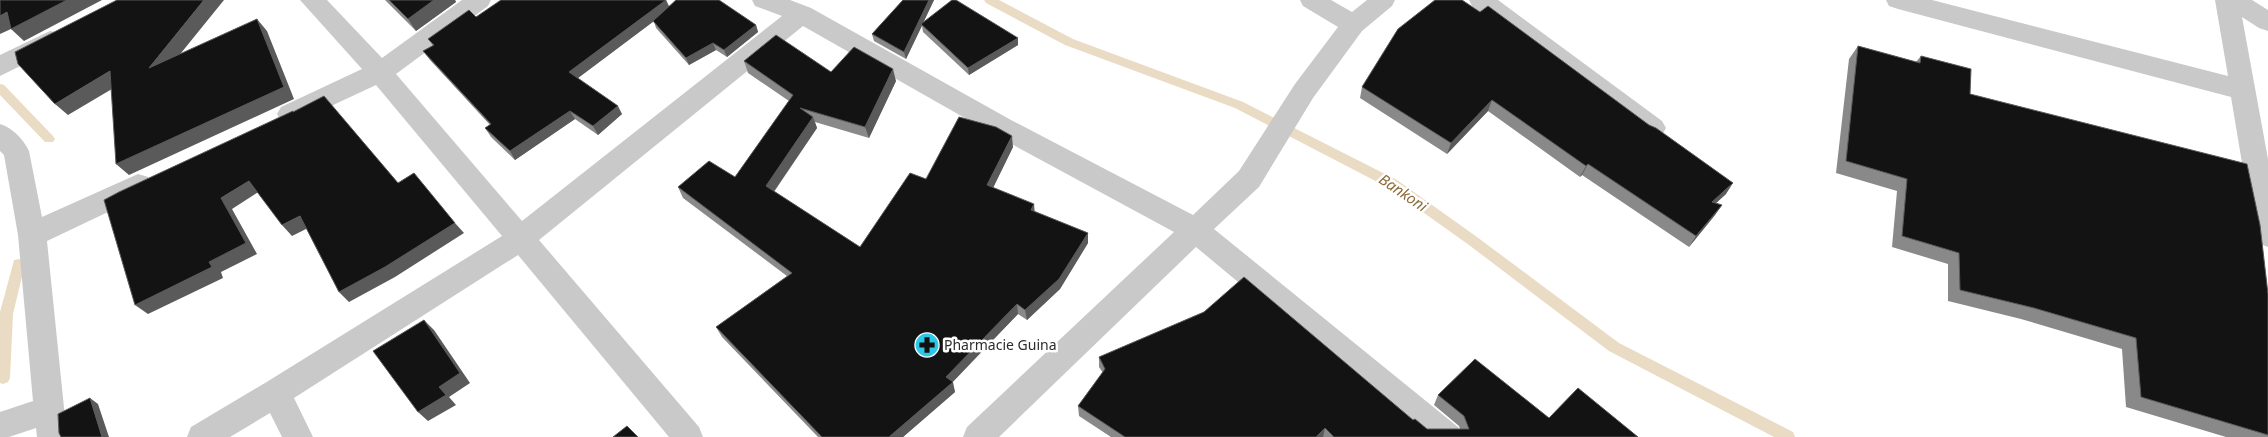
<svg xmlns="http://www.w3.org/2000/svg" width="2268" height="437" font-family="'Noto Sans',sans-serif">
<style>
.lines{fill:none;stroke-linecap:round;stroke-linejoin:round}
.stream{fill:#eadcc4;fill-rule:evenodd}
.minor{fill:#c9c9c9;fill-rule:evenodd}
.wall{fill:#898989}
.shaded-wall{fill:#5a5a5a}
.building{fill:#131313;stroke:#5a5a5a}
.labels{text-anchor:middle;stroke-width:5;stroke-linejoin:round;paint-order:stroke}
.poi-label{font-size:14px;fill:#2c2c2c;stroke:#fff;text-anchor:start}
.water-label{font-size:15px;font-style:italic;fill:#8d6d3b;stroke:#fff}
</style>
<rect width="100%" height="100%" fill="#fff"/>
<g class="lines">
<path class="stream" d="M984,0H999L1073,39L1243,102L1397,180L1477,237L1619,343L1793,432L1795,437H1774L1609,351L1469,245L1389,188L1235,108L1065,45L986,3Z
M0,84L4,85L53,136L55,139L53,142H45L0,95Z
M19,259L24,260L25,264L13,314L10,378L8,382L3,384L0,383V312L13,264L14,260Z"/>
<path class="minor" d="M300,0H327L382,58L462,0H491L488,6L396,74L522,221L782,16L755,6L752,0H790L811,8L1011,120L1193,215L1239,171L1295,84L1338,27L1303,6L1300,0H1331L1352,12L1367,0H1395L1392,6L1362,31L1313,98L1259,187L1214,229L1458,427L1462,437H1424L1196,247L999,437H963L967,427L1174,232L993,134L803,26L539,240L699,427L703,437H669L518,255L294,398L313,437H282L270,413L230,437H187L191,427L265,383L502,236L376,85L299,121L290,124L281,121L277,114L281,107L362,69Z
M1469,0H1498L1662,121L1666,128L1662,135L1653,138L1644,135L1472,6Z
M1886,0H1932L2228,76L2215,0H2252L2268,10V31L2259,28L2242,17L2268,159V247L2258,243L2254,235L2231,97L1898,9L1889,6Z
M50,31L59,33L62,40L59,47L0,76V55Z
M0,124C13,128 23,139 29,151L42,217L138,174L148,177L152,185L148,193L47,241L67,437H37L36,428L9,437H0V412L33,401L18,235L4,155L0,151Z"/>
</g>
<path class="wall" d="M385,0H455L456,2L416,31Z
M666,0L669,6L756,25L758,32L727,57L716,50L689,65L656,28L654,21L578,78L622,114L598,135L575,119L515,160L491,137L485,128L490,125L430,60L423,51L433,46L428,39L476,17Z
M903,0H934L923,23L1018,38V45L969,75L923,32L922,26L906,59L874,41L872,34Z
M1398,29L1726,194L1716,203L1722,205L1715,215L1689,247L1582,175L1580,177L1488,111L1447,154L1360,98L1362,87Z
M1858,46L1916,62L1921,56L1970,94L2268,294V437H2226L2126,407L2122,349L2021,319L1948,301V264L1892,247L1897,191L1836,173L1849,59Z
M744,61L896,81L869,138L815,122L817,128L774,192L860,247L926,179L1013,147L993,188L1035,212L1088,233V243L1060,289L1027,320L1018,314L952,382L955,392L903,437H818L722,337L716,327L787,276L683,198L678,187L735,177L789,101L748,73Z
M1099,357L1413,420L1427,429H1460L1459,426L1434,405L1438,395L1549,418L1638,437H1111L1079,416L1078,406L1103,373L1099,367Z"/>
<path class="shaded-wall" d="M67,0H102L24,41L11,29L0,34V16L7,12Z
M204,0H224L160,79L149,68Z
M434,0H455L456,2L416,31L408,19Z
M666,0L670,9L574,81L569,72Z
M929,0H934L906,59L904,52Z
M257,19L267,31L294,99L129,175L116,164Z
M756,25L758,32L727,57L724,50Z
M1018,38V45L969,75L968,68Z
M713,43L716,50L689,65L686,58Z
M893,69L896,81L869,138L865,127Z
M110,71L122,83L68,115L55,104Z
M1492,100L1488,111L1447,154L1451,143Z
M618,106L622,114L598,135L593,126Z
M570,111L575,119L515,160L510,151Z
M813,117L817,128L770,197L766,186Z
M1012,136L1013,147L989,196L987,185Z
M1588,164L1582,175L1580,177L1586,166Z
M249,181L260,191L232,209L257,254L221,272L223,278L148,314L135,305L209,262L221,198Z
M1733,183L1726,194L1705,213L1712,202Z
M1034,204L1035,215L1031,210Z
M1722,205L1715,215L1689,247L1696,236Z
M300,216L310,227L292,236L282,225Z
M455,223L464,233L395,277L349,302L339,292Z
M1088,233V243L1060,289L1027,320L1025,310Z
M1017,304L1018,314L949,386L946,377Z
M424,320L434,330L470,383L449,397L456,405L428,421L418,412L439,387Z
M953,382L955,392L903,437H889Z
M90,398L98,404L109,437H102Z
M1325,428L1323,437H1316Z"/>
<path class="building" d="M0,0H67L11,29L7,12L0,16Z
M117,0H204L149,68L257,19L284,87L116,164L110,71L55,104L18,64L15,52Z
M389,0H434L408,19Z
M501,0H666L569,72L618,106L593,126L570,111L510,151L485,128L491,124L423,51L434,45L428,39L469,10L476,17Z
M676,0H719L756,25L724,50L713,43L686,58L653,21Z
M903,0H929L904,52L872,34Z
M952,0H956L1018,38L968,68L921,24Z
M1435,0H1462L1480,12L1488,6L1649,125L1656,128L1733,183L1712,202L1722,205L1696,236L1588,164L1586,166L1492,100L1451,143L1362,87L1398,29Z
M776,35L831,72L854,47L893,69L865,127L800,108L813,117L766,186L860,247L910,173L926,179L959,117L996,127L1012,136L987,185L1034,204L1031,210L1088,233L1059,279L1025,310L1017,304L946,377L953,382L889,437H822L716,327L792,273L678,187L709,161L735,177L793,95L744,61Z
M1858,46L1920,63L1921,56L1971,69L1970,94L2247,164L2260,225L2268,294V435L2141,397L2136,338L2034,308L1960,290L1959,253L1902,236L1907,179L1846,161Z
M324,96L398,183L414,173L455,223L385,267L339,292L300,216L282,225L249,181L221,198L246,243L209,262L212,267L135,305L104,200L119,192L293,111V112Z
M1244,277L1413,420L1415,419L1427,429H1469L1464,416L1438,395L1475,359L1549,418L1578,388L1638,437H1334L1325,428L1316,437H1125L1078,406L1105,369L1099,357L1204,312Z
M424,320L460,373L439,387L446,395L418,412L373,351Z
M90,398L102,437H61L59,433L58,414Z
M627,426L638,437H613Z"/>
<defs>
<symbol id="pharmacy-disc" viewBox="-11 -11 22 22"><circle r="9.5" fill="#2cc8e5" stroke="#fff"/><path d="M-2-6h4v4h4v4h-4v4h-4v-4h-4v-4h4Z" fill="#111"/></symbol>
</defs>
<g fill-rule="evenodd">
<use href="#pharmacy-disc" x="913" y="331" width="28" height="28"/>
</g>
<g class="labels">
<g class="poi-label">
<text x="944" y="350">Pharmacie Guina</text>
</g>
<g class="water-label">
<text transform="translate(1403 193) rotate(34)" y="5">Bankoni</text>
</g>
</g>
</svg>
